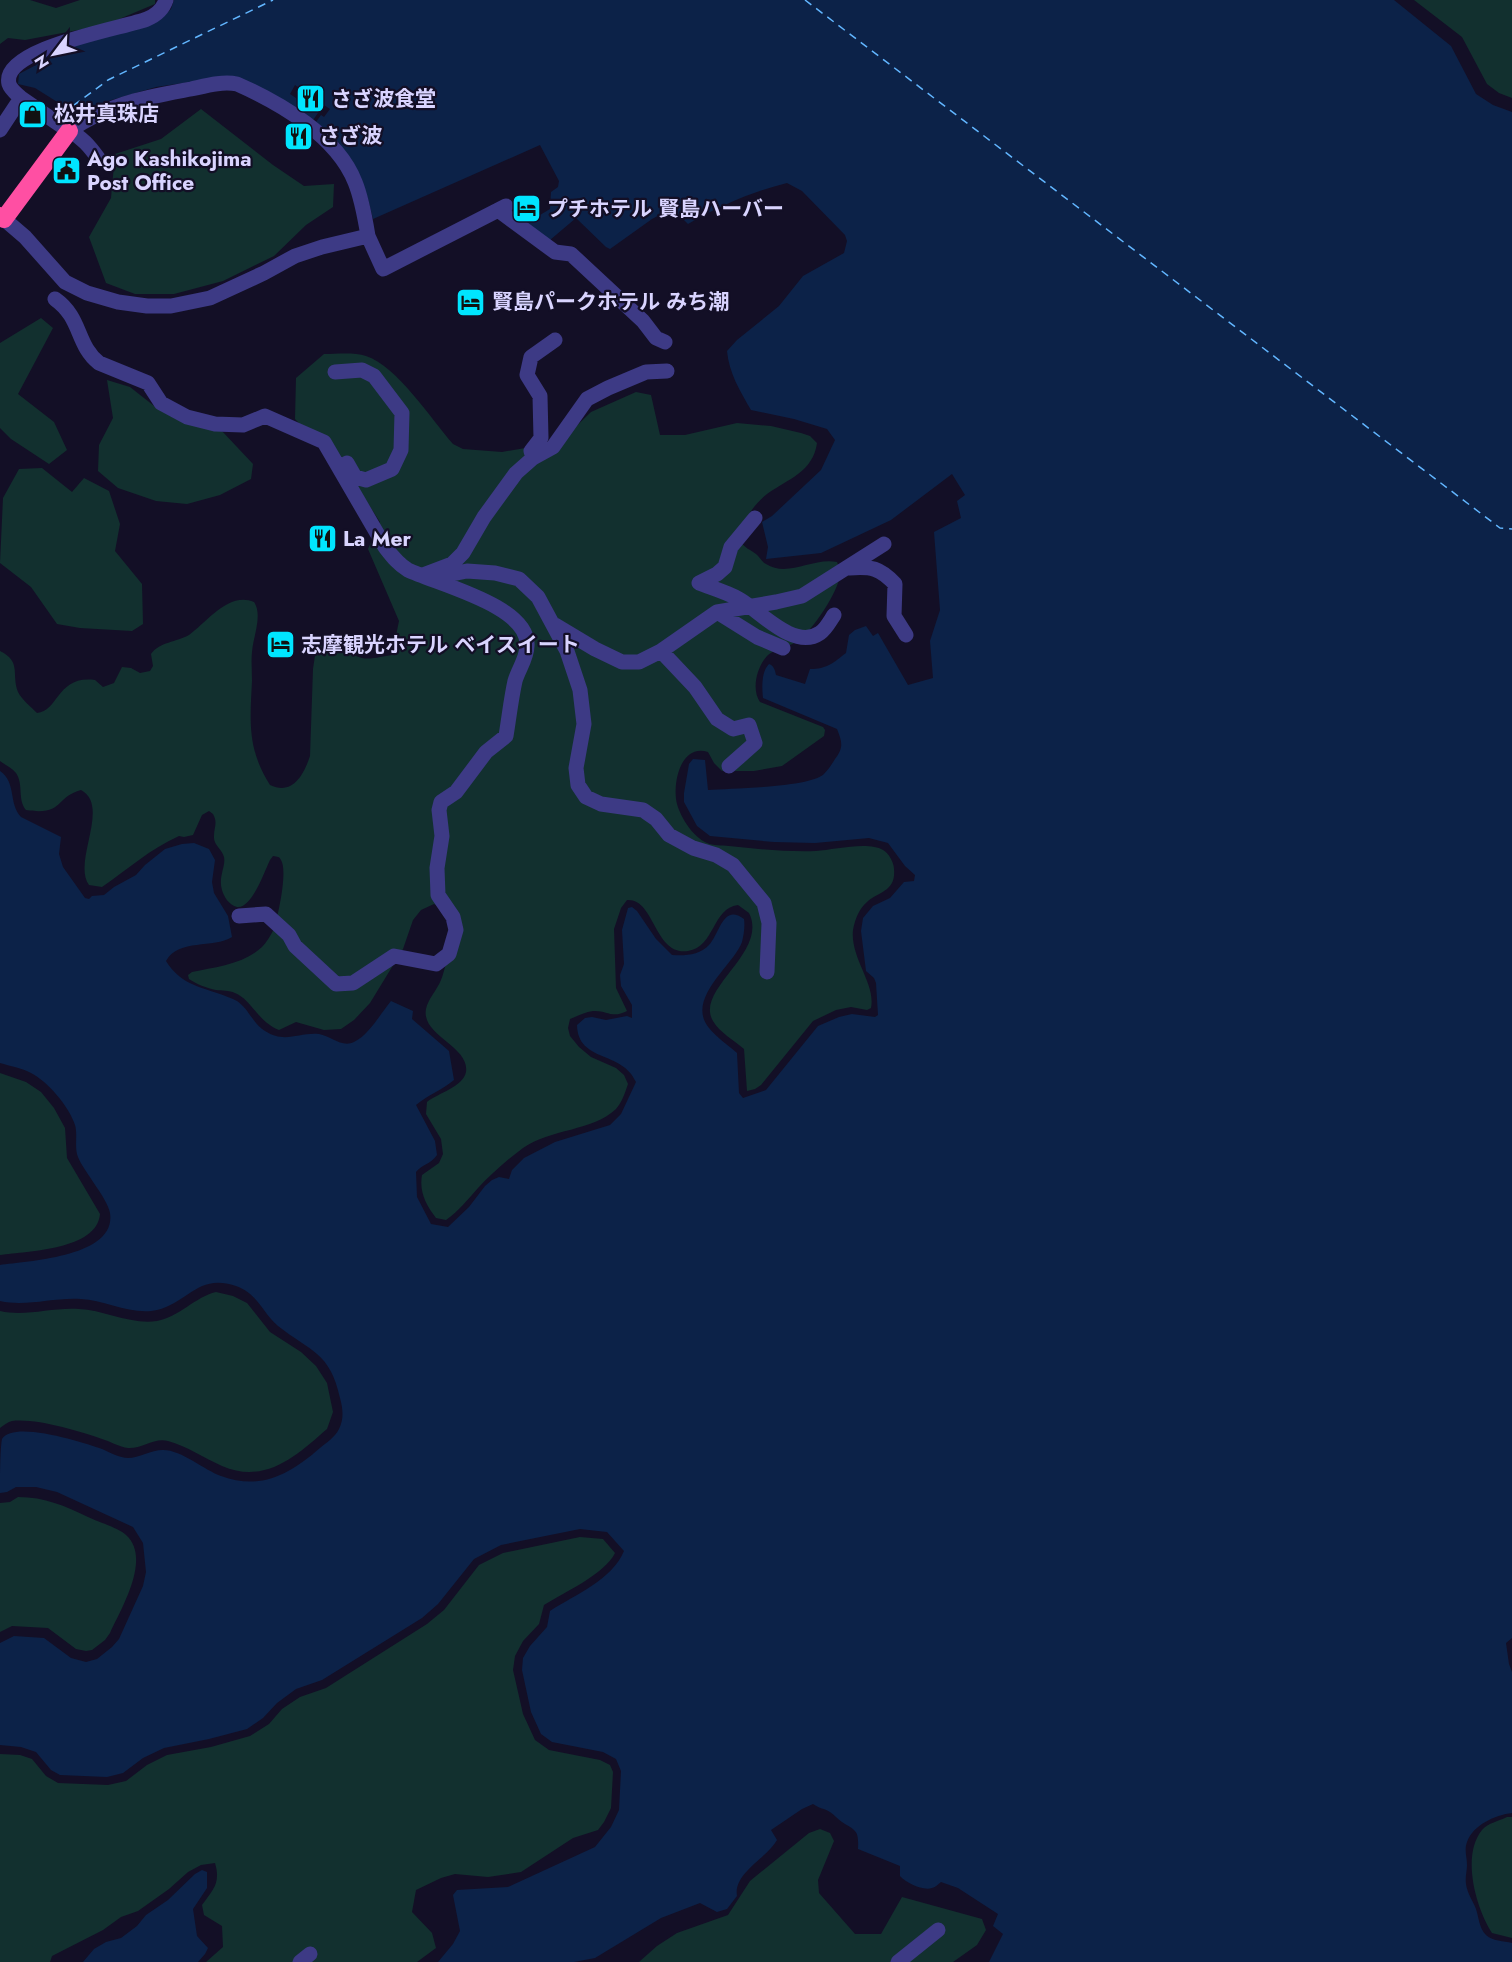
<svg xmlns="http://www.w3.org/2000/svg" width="1512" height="1962" font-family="Jost,'Noto Sans JP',sans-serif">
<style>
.green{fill:#12302f}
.water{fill:#0c2248}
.pier{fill:#130f26}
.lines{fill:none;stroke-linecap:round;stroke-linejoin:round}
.ferry{stroke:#62b6ff;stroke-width:1.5;stroke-dasharray:8 6;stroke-linecap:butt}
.minor{stroke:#3d3a85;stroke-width:15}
.highway{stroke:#ff4fa3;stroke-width:18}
.labels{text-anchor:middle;stroke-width:4.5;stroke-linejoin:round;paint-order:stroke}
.poi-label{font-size:21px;font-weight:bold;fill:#d9d4ff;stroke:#130f26;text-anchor:start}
</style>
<rect width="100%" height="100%" fill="#130f26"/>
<path class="green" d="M0,0H30L56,8L80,0H155V4L105,25L25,40L8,38L0,44Z
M1414,0H1512V98L1499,93L1487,84L1462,37Z
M201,109L273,165L304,186L334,184L333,207L306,225L274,256L223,281L174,294H135L106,283L89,237L111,198L115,154L161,139Z
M41,318L53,328L18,394L54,422L67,450L49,464L11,439L0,428V343Z
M324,354C337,354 354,352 366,356C396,365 432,420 453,444L463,449L502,452L560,442L591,412L636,392L651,395L660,435H685L737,423L771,426L801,433L810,436L817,443C813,472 788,479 767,494C760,499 750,511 746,519C742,525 742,535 741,542C745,548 749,549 756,554C759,556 762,562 766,564C788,578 813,557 837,562C838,565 840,568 840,571C842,588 811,632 798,641C789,647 776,648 768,655C757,666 751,689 760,702L823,727L825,730L824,736L782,766L754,771H722L714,763L708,752C680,743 672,785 677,804C681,818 693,837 707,843C713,846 722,845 729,846C757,849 787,852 816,851C833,850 868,841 883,850C889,853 894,863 894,869C896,892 879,891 867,902C859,909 855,919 853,930C850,958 876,984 871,1008L867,1010L851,1007L836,1010L813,1021L761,1085L755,1089L747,1091L744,1049C735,1041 719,1032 713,1021C694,989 769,953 749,913L738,905C712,908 715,947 688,951C654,956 655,898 627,900L621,908L614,929L616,988L627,1011C612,1019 607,1010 593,1011C585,1012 578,1016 570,1019L568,1028L570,1036L579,1047L591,1057L616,1068L624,1075L628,1084C625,1093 622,1102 616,1109C593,1131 550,1129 523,1148C508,1159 491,1174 478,1188C468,1199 459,1211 446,1220L436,1218C426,1205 419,1192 422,1175L439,1163L443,1154L441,1139L426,1114L427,1102C438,1093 463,1087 466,1072C470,1046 421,1036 426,1009C428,999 437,990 441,980C448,962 458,913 434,904L421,910L413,920L403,949L370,1003L354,1020L341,1029L324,1030L296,1022L279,1030C257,1021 252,1000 235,993C229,990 222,991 216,990C207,988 196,984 189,979L188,975L192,972C215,967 244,964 262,947C266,943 272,934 274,928C278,916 288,871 281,860C279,856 278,857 273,856L270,860C264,872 252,909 237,907C229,905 224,897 222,890C218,877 226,866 224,857C222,849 213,845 214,836C214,827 218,823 213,814L209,811L202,815L193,835L184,837L179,836C150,849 128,869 102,887L89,885C72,862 111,806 81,790C55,797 64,816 26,810C17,799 24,785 16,773C12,768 5,765 0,761V651C22,662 11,674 18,692C22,700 31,707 37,713C59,711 57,675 95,680L103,687L114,683L122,667L131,668L140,673L150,671L153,666L151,654C159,642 177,642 189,635C207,622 229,591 254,602C263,615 253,637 252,652C251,662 252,671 252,681C250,721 247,749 270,785C293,796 304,774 310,756L313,669L317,642C337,633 346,655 362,658C371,660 383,656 392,655L399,621L368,549L380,522L350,476L295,419L296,378Z
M107,380L130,387L158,409L221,430L253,464L251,479L220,495L187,504L156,501L118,488L98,471L99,445L113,418Z
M42,468L72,492L84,478L109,491L120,524L115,551L142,584L143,624L132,631L80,628L57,624L31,587L0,563L3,498L19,469Z
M0,1073L26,1082L41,1092L54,1108L65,1128L67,1158L100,1214C97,1250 28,1251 0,1255Z
M216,1292L233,1296L247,1303L270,1332L301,1352L316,1366L327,1383L333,1412L327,1429C297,1455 266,1485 222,1466C204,1458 187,1446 168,1441C155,1437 141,1449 128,1448C120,1447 109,1441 102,1439C79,1431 36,1418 12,1421C8,1422 4,1425 0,1428V1311C26,1317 52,1307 79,1309C104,1310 131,1325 157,1321C179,1317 195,1297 216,1292Z
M18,1497C45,1497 65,1506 88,1517C98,1522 119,1528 126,1535C152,1558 121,1609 110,1633L105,1640L92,1650L86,1651L76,1649L48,1628L12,1626L0,1632V1503L10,1502Z
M580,1537L603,1539L615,1553C605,1574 563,1593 544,1605L539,1624L523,1641L515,1656L513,1670L523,1714L535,1740L549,1750L600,1760L610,1765L613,1772L611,1808L604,1822L598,1830L573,1838L521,1872L488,1877L455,1874L441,1878L416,1890L412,1912L432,1933L436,1948L417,1962H206L223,1947L222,1926L204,1915L202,1905C213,1890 221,1883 215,1863L201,1865L188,1872L169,1889L138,1911L121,1917L103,1930L52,1956L50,1962H0V1754L20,1755L32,1759L46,1776L58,1783L108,1785L126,1781L147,1765L167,1755L211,1747L250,1736L269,1724L282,1709L300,1697L326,1688L427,1624L444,1610L479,1565L503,1553Z
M1507,1817H1512V1938L1492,1933C1476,1908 1461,1856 1482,1830C1488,1823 1499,1821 1507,1817Z
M820,1829L830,1833L834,1841L818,1880L819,1893L855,1934H881L902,1897L982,1919L986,1930L977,1945L953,1962H639L657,1946L677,1933L728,1915L750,1881L809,1833Z"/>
<path class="water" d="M174,0H1394L1451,46L1476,94L1493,105L1512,112V1638L1506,1643L1509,1664L1512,1672V1813C1495,1815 1473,1825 1467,1842C1464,1850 1467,1857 1467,1865C1467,1871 1465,1877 1466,1884C1467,1893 1473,1901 1476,1909C1479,1918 1479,1928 1486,1935C1492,1941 1504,1941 1512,1943V1962H989L1003,1934L993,1926L998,1914L958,1888L941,1882C938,1884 936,1887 932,1888C923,1891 906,1883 900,1876V1866L858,1849C859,1830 856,1831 842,1822C837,1819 835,1815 830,1812C824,1808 820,1809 813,1804L802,1809L771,1830L777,1840C767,1858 733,1873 737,1896L727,1909L717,1912L700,1903L661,1918L595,1958L574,1962H438L453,1944L460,1931L453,1895L457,1890L508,1887L595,1847L611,1827L619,1810L621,1771L616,1759L603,1752L552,1742L541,1734L531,1712L522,1670L523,1658L530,1646L547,1627L550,1611C576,1594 612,1580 624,1551L607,1532L580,1529L501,1545L474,1559L438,1604L422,1618L322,1680L296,1689L277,1703L263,1718L247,1729L209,1739L164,1748L143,1758L123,1773L107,1777L60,1775L51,1770L36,1752L21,1747L0,1745V1643L14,1636L44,1638L71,1658L86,1662L97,1659L112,1647L119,1639L143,1586L146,1572L143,1543L133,1527L57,1492L36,1487H16L7,1492L0,1493C0,1480 0,1449 2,1439C14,1420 84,1443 102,1449C109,1452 120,1458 128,1458C139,1458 151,1450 163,1450C182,1450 204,1470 221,1476C261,1491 290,1474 320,1448C326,1443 335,1437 339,1429C344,1419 343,1409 340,1398C330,1352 311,1352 278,1326C262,1312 258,1294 236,1286C198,1273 189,1302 157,1310C133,1316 105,1300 81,1299C54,1297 27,1307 0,1301V1265C28,1261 117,1257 110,1213C108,1199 84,1172 78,1157C74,1147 78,1135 75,1125C69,1106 47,1081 31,1073C22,1068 10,1066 0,1063V771C17,783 8,803 21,817L61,837L59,854L63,867L85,898L89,899L92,896L104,895L114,887L136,875L145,865L165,849L182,844L194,843L209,849L215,860L212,882L214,893L228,916L232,937C213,949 179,938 166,961C180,983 196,986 220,994C225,996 232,998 237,1001C249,1009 253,1024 265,1031C285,1044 299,1032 319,1034C331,1036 342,1048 354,1042C370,1034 380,1014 391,1001L413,1011L412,1019L449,1051L454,1080C442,1090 428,1095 416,1105L435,1141L437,1155C430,1165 422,1164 416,1172L417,1197L431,1224L448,1227L469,1207L485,1186L492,1180L499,1177L509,1179L512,1170L524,1158L555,1142L610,1125L621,1114L636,1082C622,1050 578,1063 577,1025L585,1018L592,1017L606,1020L627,1016L632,1018V1005L621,986L620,975L624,964L622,930L628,908L632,907L637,911L656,939L672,955C685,956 700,955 709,945C720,933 723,903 744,919C745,926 744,934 742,942C733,966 685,999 709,1028C716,1037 728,1045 737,1053L739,1093L743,1098L766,1090L818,1026L839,1017L852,1014L875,1017L878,1015L876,983L874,978L866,971L861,931L863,918L873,906L890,898L904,882L914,881L915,875L905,866L888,843L869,838L815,843L774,842L710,836L697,826L684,802V793L689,764L693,759L705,760L708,790C732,788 808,788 824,774C828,770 832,764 835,759C844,747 842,742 837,729L763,698C762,688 761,672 769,664C774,666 775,670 776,675L805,684L810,669C827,669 833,663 846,653L849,635L855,630L866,626L873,636L878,633L908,685L933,678L930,641L940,610L934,532L961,518L957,501L965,495L952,474L891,520L821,553L766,559L768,547L762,522L772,516L821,470L835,440L827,429L794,419L751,410C740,391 729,373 727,351L737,340L779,306L803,276L844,253L847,241L845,235L802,191L787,183C751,192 720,206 688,224L680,216L675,218L669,210L652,219L610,249L606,247L576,218L550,240L525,224L550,209L551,192L558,187L559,181L540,145L373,219L368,199L362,182L340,144L331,135L316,122L231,76L156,87L108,101L78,115L35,88L18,84L19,74L36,65L32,59L166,14L171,9Z
M202,1870L207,1872V1888L193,1909L197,1936L208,1948L205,1954L198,1962H83L94,1949L106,1942L121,1938L137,1926L146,1915L168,1900L195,1874Z"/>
<path class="pier" d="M311,84L323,92L318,101L330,109L324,117L321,115L316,122L313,120L318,113L290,94L295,85L305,92Z"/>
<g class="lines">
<path class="ferry" d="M805,0L1500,528L1512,529
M62,114L108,80L273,0"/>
<path class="minor" d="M21,98C17,94 11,90 9,84C0,48 125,28 147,19C157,15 163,9 166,0
M0,130L21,98L69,131C110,103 143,98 191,89C205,86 222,81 237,84C280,103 337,136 355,182C362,199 365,218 368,236L322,247L295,256L264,273L210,298L171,306H147L118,302L87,293L65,282L25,237L4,219
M69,131C82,137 90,147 98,158
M498,210L555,252L571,254L643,321L656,338L665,342
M368,236L383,269L506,206
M55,299C82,318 76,345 99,363L148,383L161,403L187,417L215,424L243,425L265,416L324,442L385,547C392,556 398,564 408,570C437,584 530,606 527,646C527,658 518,670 515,681C511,699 509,718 506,736L486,752L456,792L441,802L439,810L442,836L437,868L438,895L453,917L456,930L449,954L436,964L394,956L353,983L336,984L295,946L289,935L266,914L239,916
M335,372L362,370L374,376L402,413L401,450L392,469L366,480L355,477L347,463L344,465
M533,458L531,451L541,438L540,396L527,375L531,357L555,340
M755,518L731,547L725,567L717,574L699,583C712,588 726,592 739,599C759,610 794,651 820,633C826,629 830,621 834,615
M849,568C871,566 880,568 895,584L894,616L906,635
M423,575L452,564L463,553L484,517L516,473L533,458L553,447L587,399L608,388L646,372L667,371
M440,582L452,574L467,571L495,573L519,579L538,597L567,651L580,690L584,724L576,768L578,785L586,797L601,804L643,810L656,819L669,835L693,848L716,855L733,865L764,903L769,923L767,972
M717,612L757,637L783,648
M555,625L595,649L622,662H639L661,651L717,612L776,602L802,596L884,544
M661,651L695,687L717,719L733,729L749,725L755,743L729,766
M300,1962L310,1954
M898,1962L938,1930"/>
<path class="highway" d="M0,216L4,219L69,131"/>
</g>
<defs>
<symbol id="restaurant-square" viewBox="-11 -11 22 22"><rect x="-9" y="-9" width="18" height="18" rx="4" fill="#00e5ff" stroke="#130f26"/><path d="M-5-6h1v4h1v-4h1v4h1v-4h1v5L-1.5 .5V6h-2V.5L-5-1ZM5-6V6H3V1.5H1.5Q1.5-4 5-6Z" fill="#111"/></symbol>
<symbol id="shop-square" viewBox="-11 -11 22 22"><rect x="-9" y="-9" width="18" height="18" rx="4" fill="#00e5ff" stroke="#130f26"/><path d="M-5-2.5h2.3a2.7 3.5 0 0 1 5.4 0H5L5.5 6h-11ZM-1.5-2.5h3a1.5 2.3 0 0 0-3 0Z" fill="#111"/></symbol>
<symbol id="civic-square" viewBox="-11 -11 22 22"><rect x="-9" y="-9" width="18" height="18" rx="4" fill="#00e5ff" stroke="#130f26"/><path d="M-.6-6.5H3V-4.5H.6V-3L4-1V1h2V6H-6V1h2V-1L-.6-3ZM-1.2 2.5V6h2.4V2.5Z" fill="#111"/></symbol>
<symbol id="hotel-square" viewBox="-11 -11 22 22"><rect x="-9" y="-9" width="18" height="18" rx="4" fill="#00e5ff" stroke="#130f26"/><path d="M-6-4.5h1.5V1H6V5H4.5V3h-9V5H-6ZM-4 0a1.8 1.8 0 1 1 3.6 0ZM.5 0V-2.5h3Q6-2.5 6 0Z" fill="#111"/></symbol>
</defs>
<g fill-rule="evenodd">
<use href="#restaurant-square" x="294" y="82" width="33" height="33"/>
<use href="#shop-square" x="16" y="98" width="33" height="33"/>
<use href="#restaurant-square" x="282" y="120" width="33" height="33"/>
<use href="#civic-square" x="50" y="154" width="33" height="33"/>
<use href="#hotel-square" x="510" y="192" width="33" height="33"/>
<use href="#hotel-square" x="454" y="286" width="33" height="33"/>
<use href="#restaurant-square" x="306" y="522" width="33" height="33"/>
<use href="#hotel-square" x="264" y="628" width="33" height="33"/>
</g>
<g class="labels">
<g class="poi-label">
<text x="331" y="106">さざ波食堂</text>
<text x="54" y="121">松井真珠店</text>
<text x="319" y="143">さざ波</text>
<text x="87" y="166">Ago Kashikojima<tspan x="87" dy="24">Post Office</tspan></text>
<text x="547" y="216">プチホテル 賢島ハーバー</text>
<text x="492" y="309">賢島パークホテル みち潮</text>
<text x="343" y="546">La Mer</text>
<text x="301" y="652">志摩観光ホテル ベイスイート</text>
</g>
</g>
<g transform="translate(54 54) rotate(238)" stroke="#130f26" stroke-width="4.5" paint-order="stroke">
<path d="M0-4.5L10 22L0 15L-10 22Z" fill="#d9d4ff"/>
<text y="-9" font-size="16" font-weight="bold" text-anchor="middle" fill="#d9d4ff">N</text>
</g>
</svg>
